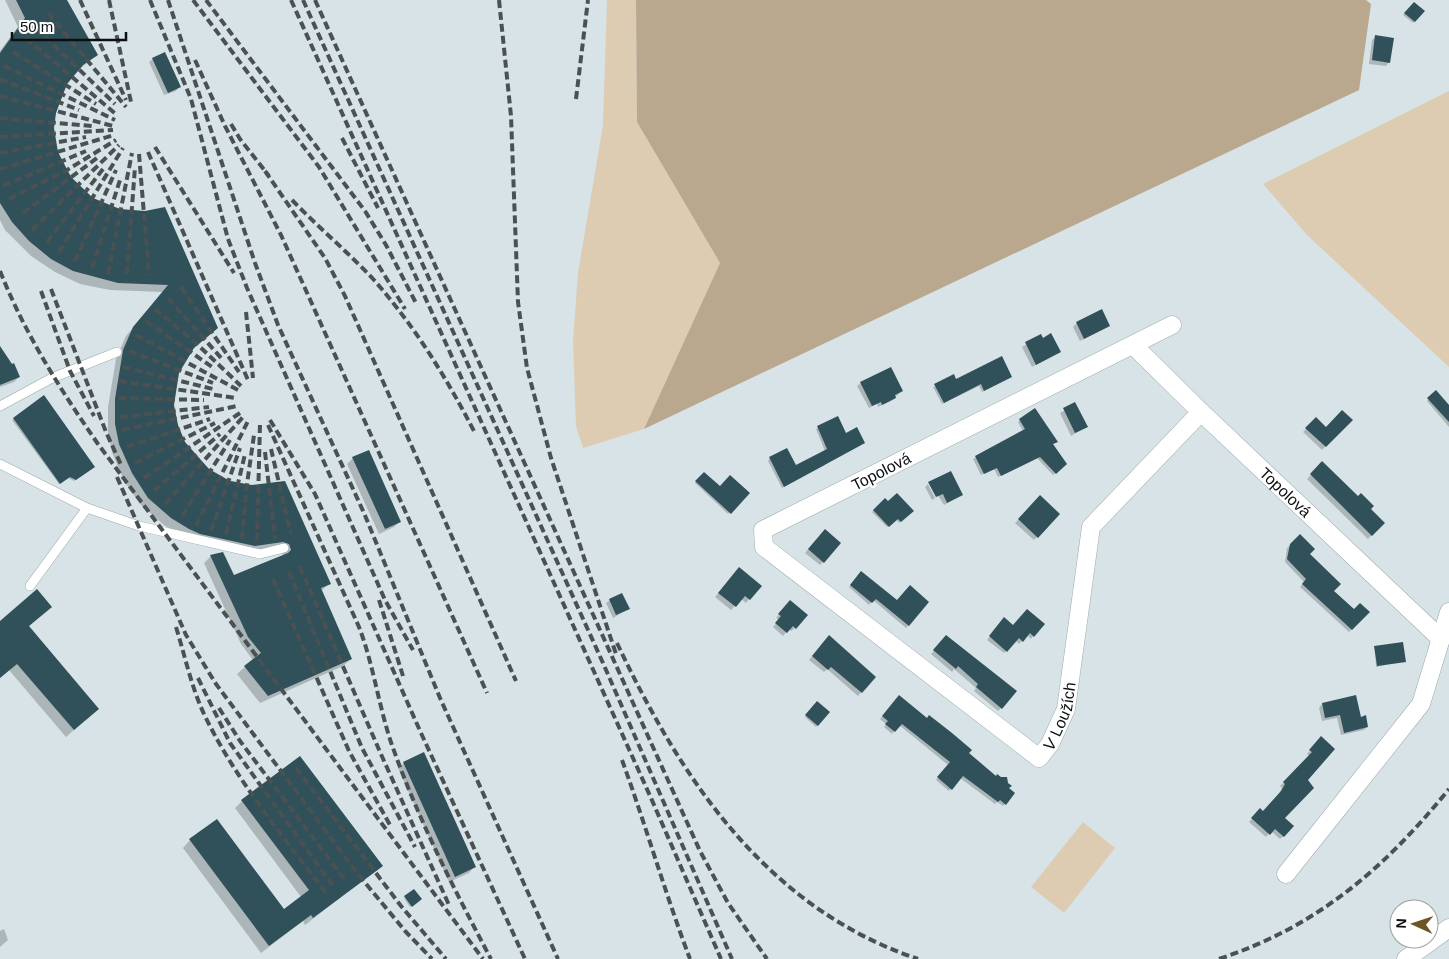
<svg xmlns="http://www.w3.org/2000/svg" width="1449" height="959" font-family="Helvetica,sans-serif">
<style>
.green{fill:#ddccb2}
.forest{fill:#b9a78e}
.shadow{fill:#0003}
.building{fill:#30505a}
.lines{fill:none;stroke-linecap:round;stroke-linejoin:round}
.lane-casing{stroke:#9ea9ac;stroke-width:10}
.street-casing{stroke:#9ea9ac;stroke-width:19}
.lane{stroke:#fff;stroke-width:9}
.street{stroke:#fff;stroke-width:18}
.rail{stroke:#4a5153;stroke-width:4;stroke-dasharray:8 4;stroke-linecap:butt}
.labels{text-anchor:middle;stroke-width:5;stroke-linejoin:round;paint-order:stroke}
.street-label{font-size:16px;fill:#0c1011;stroke:#fff}
</style>
<rect width="100%" height="100%" fill="#d7e3e7"/>
<path class="green" d="M607,0H636L637,122L720,263L644,429L583,448L576,426L573,340L578,273L603,125Z
M1449,91V367L1307,235L1263,184Z
M1083,822L1115,848L1064,913L1031,887Z"/>
<path class="forest" d="M636,0H1366L1371,4L1359,90L644,429L720,263L637,122Z"/>
<path class="shadow" d="M5,0H66L96,55L72,76L58,100L53,128L57,152L75,184L217,328L191,350L178,373L173,405L180,435L199,462L220,478L252,486L330,583L321,591L351,659L343,666L260,703L237,674L253,660L241,644L204,563L211,556L233,577L283,556L282,551L247,553L182,536L164,525L141,505L124,481L112,452L108,432V407L116,359L126,336L163,292L110,290L80,284L55,272L31,256L5,230L0,220V51L18,27Z
M1414,3L1423,11L1413,23L1403,15Z
M1375,37L1389,62L1386,66L1369,64L1372,40Z
M153,59L179,87L176,91L164,95L149,62Z
M1077,323L1109,326L1080,341L1073,327Z
M1041,336L1059,352L1032,367L1022,347Z
M0,348L19,377L14,382L0,387Z
M1011,377L982,392L979,386L942,404L933,387L956,381Z
M861,383L902,391L891,401L878,407L877,404L869,408L857,386Z
M1436,392L1449,407V427L1427,401Z
M44,397L92,468L74,481L68,478L59,484L12,420Z
M1075,404L1086,427L1071,436L1060,413Z
M837,418L825,465L782,488L768,461L770,458L795,466L825,451L816,429Z
M1316,419L1326,428L1351,420L1322,450L1303,432Z
M1020,420L1056,442L1052,445L1065,464L1053,475L1037,458L998,477L994,469L981,475L973,459L1023,431L1018,422Z
M353,458L400,521L394,527L379,534L347,464Z
M1322,463L1383,523L1368,539L1307,479Z
M704,473L720,488L748,493L728,514L695,483Z
M930,483L961,495L944,505Z
M928,484L935,498L932,500L925,487Z
M1040,497L1059,514L1034,540L1015,523Z
M885,500L888,503L912,511L899,523L896,519L887,527L872,512Z
M822,534L823,562L820,565L805,553Z
M1300,536L1308,554L1332,591L1354,611L1368,612L1349,632L1300,587L1304,582L1285,562L1287,548Z
M736,572L749,599L746,603L741,599L731,610L715,597Z
M861,572L897,602H928L906,628L873,600L869,605L849,587Z
M610,600L628,609L613,618L606,603Z
M787,605L795,628L791,631L789,629L783,636L773,627L779,620L776,618Z
M50,607L28,627L90,716L66,737L9,670L0,678V622Z
M1027,610L1033,636L1031,639L1027,635L1019,644L1015,640L1004,653L987,640L1002,622L1013,626Z
M826,640L874,677L858,696L827,669L824,672L809,660Z
M943,640L1001,708L998,711L974,691L976,688L954,669L952,672L931,654Z
M1375,648L1405,661L1376,667Z
M1355,697L1360,718L1367,727L1364,730L1341,735L1337,718L1322,721L1319,708L1322,704Z
M896,699L967,754L1008,789L1005,804L1003,806L997,802L995,804L960,778L949,791L936,780L948,765L899,725L892,734L884,727L886,724L880,719Z
M817,702L829,712L816,727L805,717Z
M1321,738L1306,780L1283,818L1284,836L1280,839L1271,831L1266,837L1249,822L1260,810L1263,813L1278,796L1282,788L1280,786L1310,757L1307,754Z
M404,763L474,867L469,873L449,882L398,768Z
M242,801L381,866L305,925L303,921L261,953L183,848L190,840L284,910L301,897L235,808Z
M405,897L420,899L410,907L404,898Z
M4,929L8,940L0,947V931Z"/>
<path class="building" d="M16,0H67L98,55L83,65L67,84L56,113L54,128L58,152L71,177L93,198L120,209L145,211L165,207L218,328L194,348L179,373L174,405L178,425L185,442L209,469L230,481L252,485L285,481L331,584L321,588L352,659L268,696L244,666L261,653L248,637L210,555L223,552L234,575L288,553L291,550L289,544L283,542L255,546L200,534L189,529L171,518L148,498L132,473L119,444L115,424V399L123,350L133,327L168,285L118,283L73,271L51,259L29,241L12,222L0,203V53L25,18Z
M1414,2L1425,11L1415,22L1404,13Z
M1375,35L1394,38L1390,63L1372,60Z
M165,52L181,87L168,93L152,58Z
M1102,309L1110,326L1084,339L1076,322Z
M1051,333L1061,352L1036,365L1025,342L1041,334L1043,338Z
M0,346L12,364L14,363L20,377L0,385Z
M1002,356L1012,377L984,391L981,384L944,403L934,384L954,374L956,379Z
M891,367L903,391L895,395L896,398L882,405L881,402L872,406L860,382Z
M1436,390L1449,405V422L1427,398Z
M44,395L95,467L76,480L70,477L60,484L13,418Z
M1075,402L1088,427L1075,433L1063,408Z
M1035,408L1058,442L1053,444L1067,464L1056,474L1040,457L1001,476L997,468L984,474L975,456L1025,429L1019,419Z
M1342,410L1353,420L1326,447L1305,428L1316,417L1326,427Z
M838,416L846,433L857,427L865,443L784,487L769,457L787,448L796,465L827,449L817,426Z
M369,450L401,522L385,529L352,457Z
M1322,461L1358,496L1361,493L1374,506L1371,509L1385,523L1372,536L1310,474Z
M951,471L963,495L947,503L943,494L936,497L928,482Z
M704,472L720,486L730,475L750,493L731,514L695,481Z
M897,493L914,511L901,522L898,519L889,527L873,510L885,498L888,501Z
M1040,495L1060,514L1038,538L1018,519Z
M825,529L841,543L824,563L808,549Z
M1300,534L1315,549L1310,554L1341,584L1334,591L1354,609L1360,603L1370,612L1352,630L1302,584L1306,579L1287,559L1290,544Z
M739,567L762,586L750,600L745,596L736,607L718,593Z
M861,571L897,600L910,585L929,602L909,626L876,599L872,603L850,585Z
M37,589L52,607L29,626L99,709L74,730L17,664L0,678V621Z
M622,593L630,609L616,615L609,599Z
M790,600L808,615L796,629L793,626L787,633L775,623L781,616L778,614Z
M1027,609L1045,624L1034,637L1030,633L1023,642L1019,638L1007,652L989,636L1004,617L1013,625Z
M829,635L876,677L862,693L831,667L828,670L812,656Z
M946,635L1017,691L1002,709L976,687L978,684L958,666L956,669L933,650Z
M1403,642L1406,662L1377,666L1374,646Z
M899,695L927,718L929,715L952,733L972,750L969,753L996,776L997,774L1001,777H1007L1008,783L1012,786L1009,788L1015,793L1006,805L1000,800L998,802L963,776L952,790L937,777L950,762L902,724L895,732L885,724L888,721L882,716Z
M1356,695L1361,717L1366,715L1368,727L1344,733L1340,715L1325,718L1322,703Z
M817,701L830,712L818,726L805,715Z
M1321,736L1335,749L1308,780L1314,788L1285,818L1294,826L1284,837L1275,829L1270,835L1251,818L1260,808L1263,811L1281,791L1285,784L1283,782L1312,752L1309,750Z
M424,752L476,867L455,877L403,762Z
M300,756L383,866L313,918L311,915L269,946L189,839L217,819L284,909L309,890L241,800Z
M414,889L422,899L412,907L404,896Z"/>
<g class="lines">
<defs>
<path id="lane" d="M0,406L52,378L117,352
M0,464L87,508L139,526L260,554L284,548
M30,586L87,508"/>
<g id="street">
<path id="s1" d="M1172,325L763,530L764,547L1039,758L1050,744L1066,709L1091,527L1201,412"/>
<path id="s2" d="M1133,345L1201,412L1441,639"/>
<path d="M1286,874L1421,704L1449,612"/>
<path d="M1406,959L1449,928"/>
</g>
</defs>
<use href="#lane" class="lane-casing"/>
<use href="#street" class="street-casing"/>
<use href="#lane" class="lane"/>
<use href="#street" class="street"/>
<path class="rail" d="M80,0L126,100
M109,0L131,102
M150,0L191,99L228,239L247,288L385,600L413,650
M168,0L255,263L278,325L364,513L440,698L558,959
M193,0L319,167L405,309
M206,0L365,211L386,245L417,305
M291,0L651,798L721,959
M303,0L603,663L732,959
M315,0L700,851L728,903L767,959
M499,0L511,116L518,302L527,368L551,458L616,654
M48,13L126,107
M36,28L115,104
M26,38L117,115
M13,52L96,104
M195,60L225,126L281,235L487,693
M4,66L115,120
M0,79L79,110
M0,96L113,126
M576,99L588,0
M0,118L92,126
M231,124L240,139L269,176
M0,137L113,130
M342,138L378,208
M155,147L234,273
M148,152L248,380
M0,153L86,137
M139,154L149,275
M0,169L114,135
M265,171L325,258L345,296L516,681
M3,186L86,151
M9,199L67,170L116,140
M292,200C318,227 348,252 374,280C416,328 446,377 475,433
M23,213L97,158
M32,230L119,145
M47,242L103,169
M59,252L123,148
M75,261L116,170
M92,268L120,180
M0,271C25,334 60,389 98,444L483,959
M108,274L132,153
M127,274L135,167
M181,287L239,372
M51,289L106,432L122,467
M41,291L70,371L94,416
M168,298L222,359
M155,309L197,344L241,386
M246,312L253,378
M146,321L215,369
M136,335L238,390
M129,351L213,383
M123,367L213,389
M119,381L236,398
M119,398L204,400
M120,417L209,407
M270,420L315,494L421,733L525,959
M268,425L359,627C374,666 379,709 393,748C419,821 455,891 491,959
M122,430L237,406
M127,447L210,419
M271,449L291,534
M265,452L275,539
M135,463L215,423
M117,477L186,635L216,684L357,873L406,932L432,959
M144,478L240,413
M154,491L220,434
M165,504L243,417
M182,516L230,440
M196,526L248,421
M211,531L240,448
M226,534L245,454
M242,539L247,484L254,435
M257,541L260,423
M300,567L380,752L449,905
M289,572L362,748L415,847
M273,579L349,751L390,825
M379,600L403,676
M176,627C185,656 191,686 204,714C235,779 282,835 326,893
M617,643C682,781 767,908 918,959
M198,678L230,743L333,886
M219,708L240,741L345,880
M622,760C646,826 665,893 690,959
M296,768L401,906L446,959
M1219,959C1318,926 1384,869 1449,789"/>
</g>
<g class="labels">
<g class="street-label">
<text transform="translate(881 471) rotate(-27)" y="6">Topolová</text>
<text dy="6" stroke="none"><textPath href="#s2" startOffset="212">Topolová</textPath></text>
<text dy="6" stroke="none"><textPath href="#s1" startOffset="869">V Loužích</textPath></text>
</g>
</g>
<g transform="translate(1414 924) rotate(273)"><circle r="24" fill="#ffffff" stroke="#9e9fa0"/>
<path d="M0-4L9 19L0 12L-9 19Z" fill="#6f5426"/>
<text y="-8" font-size="14" font-weight="bold" text-anchor="middle" fill="#0c1011">N</text>
</g>
<path d="M12 32v8h114v-8" fill="none" stroke="#0c1011" stroke-width="2.5"/>
<text x="20" y="32" font-size="15" fill="#0c1011" stroke="#ffffff" stroke-width="4" paint-order="stroke">50 m</text>
</svg>
